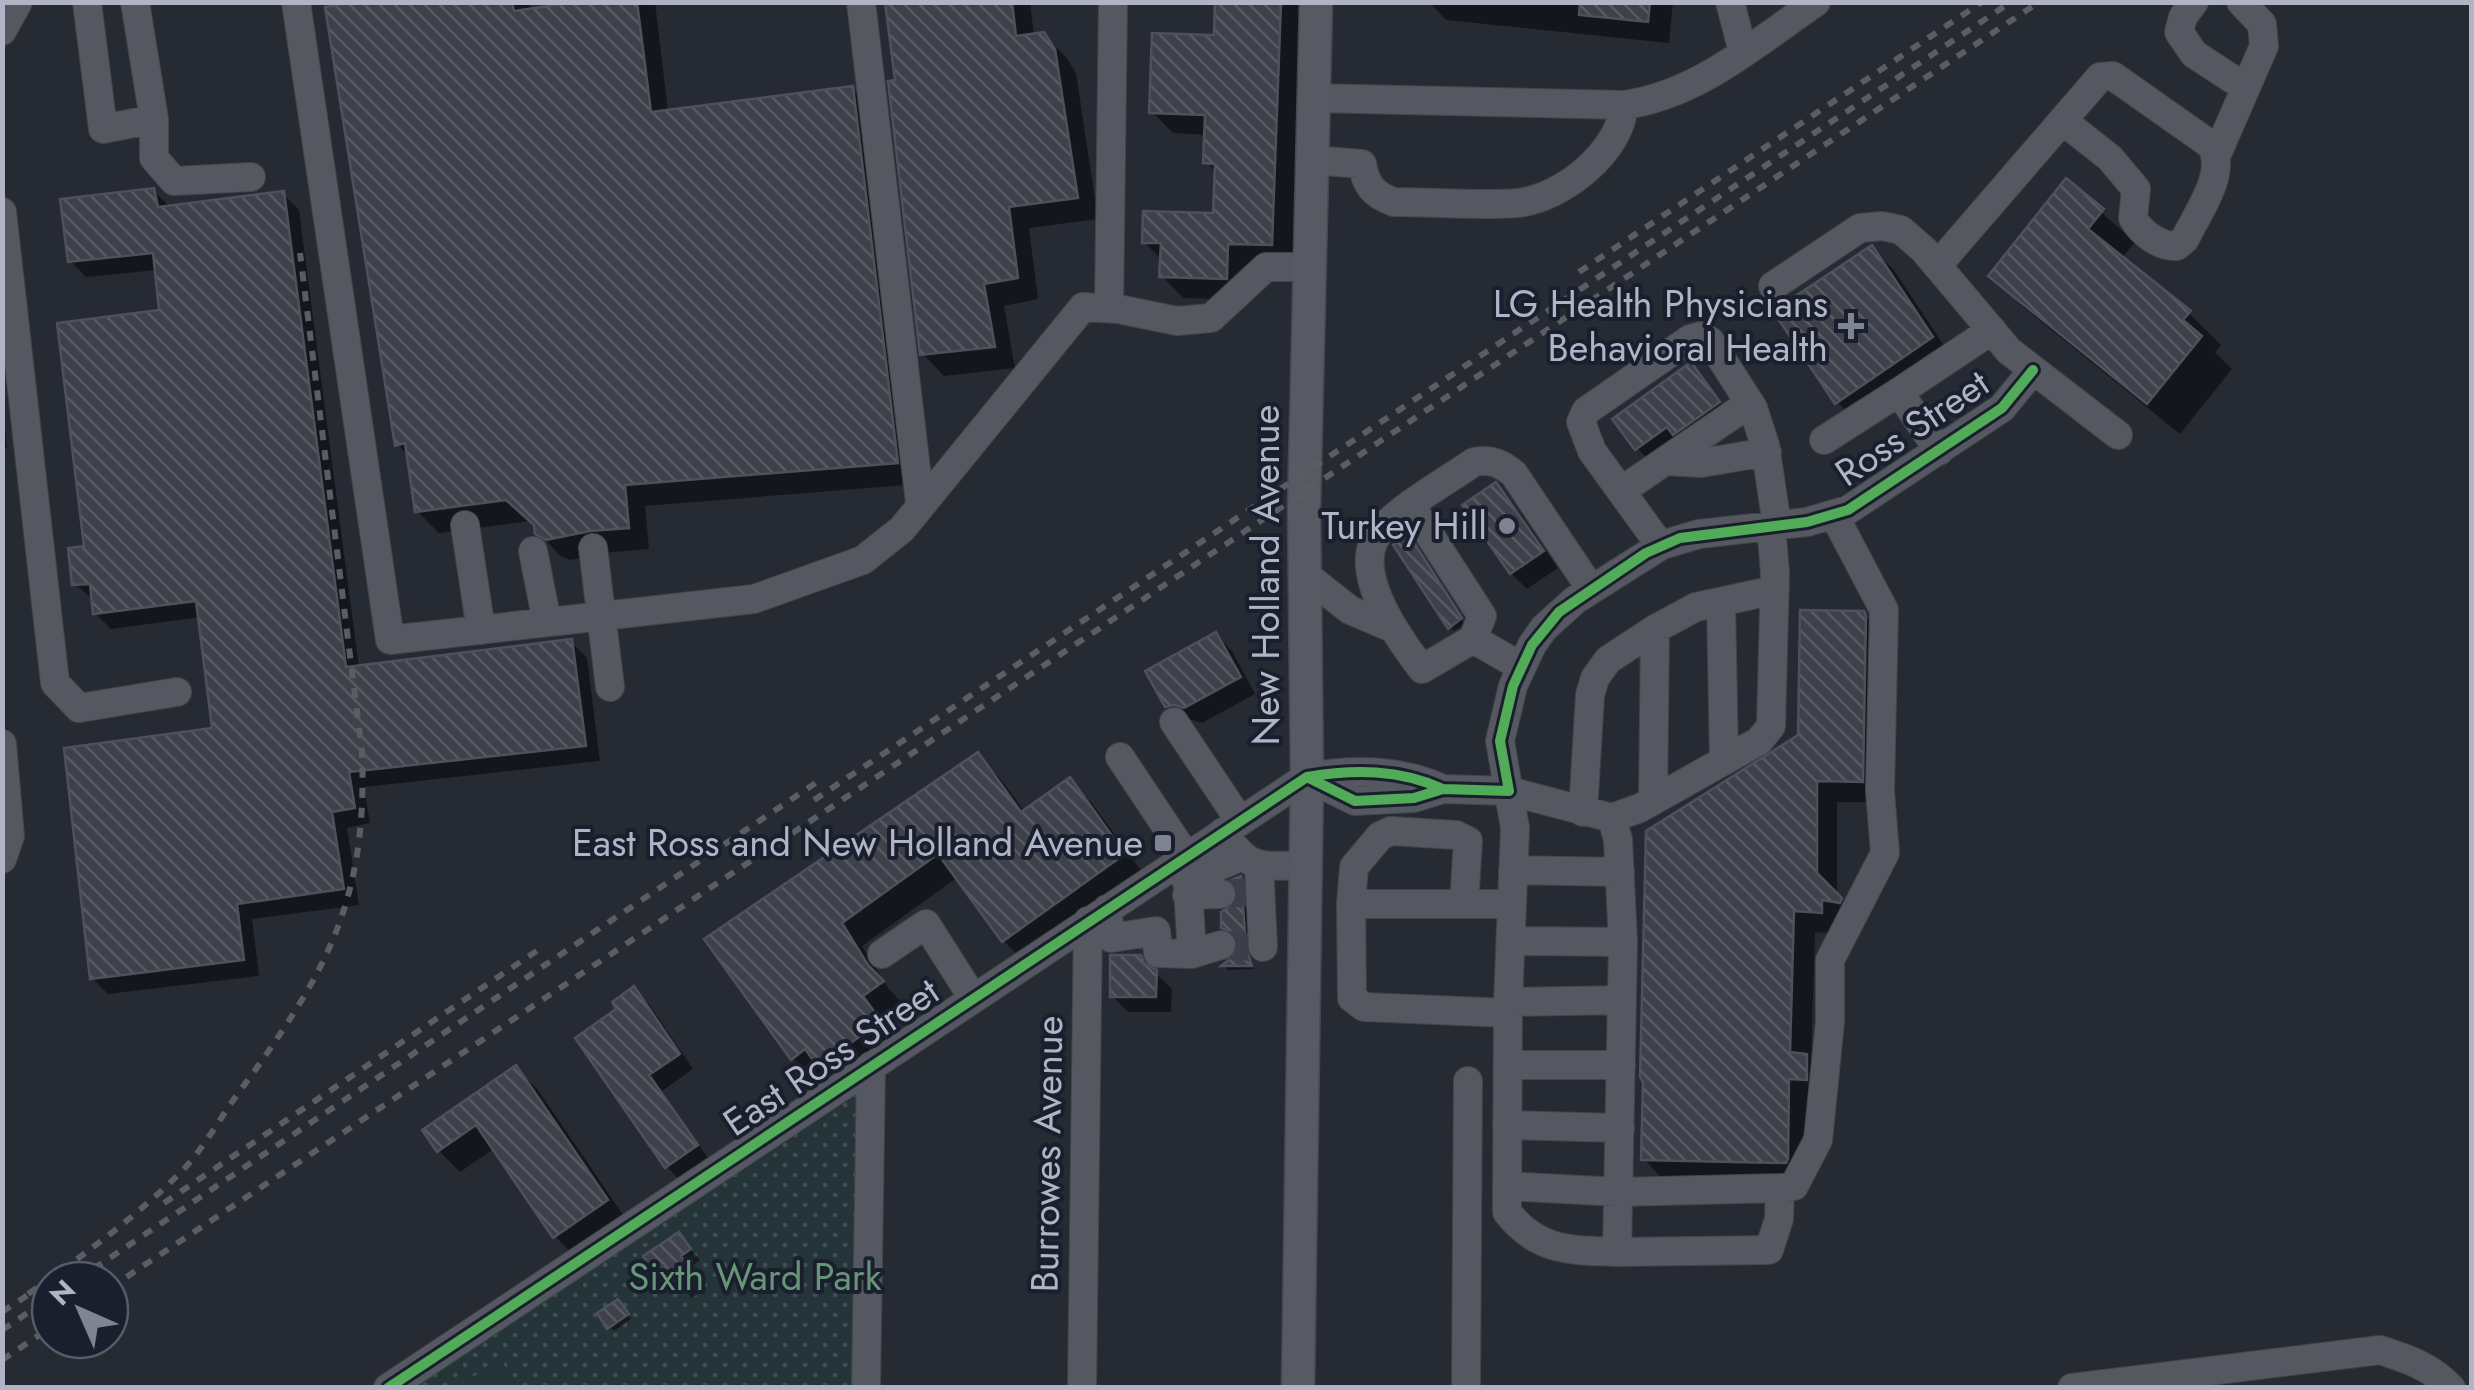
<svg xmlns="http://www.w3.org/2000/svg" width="2474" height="1390" font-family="Jost,sans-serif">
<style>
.park{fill:url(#park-dots)}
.pitch{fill:#243439}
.shadow{fill:#0007}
.building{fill:url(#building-back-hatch);stroke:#4e515b;stroke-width:2.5}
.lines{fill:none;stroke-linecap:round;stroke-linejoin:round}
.minor-tunnel{stroke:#3b3f49;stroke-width:28;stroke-dasharray:28 14;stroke-linecap:butt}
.minor-casing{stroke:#42454c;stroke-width:30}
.major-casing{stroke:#444750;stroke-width:35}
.minor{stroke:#565861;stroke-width:28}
.major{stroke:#585a63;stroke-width:32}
.rail{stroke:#5a5d64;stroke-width:6;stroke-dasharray:10 10;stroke-linecap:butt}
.cycleway-casing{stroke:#1a1f2d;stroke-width:16}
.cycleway{stroke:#51ab58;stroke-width:10}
.poi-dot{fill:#808492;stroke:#1a1f2d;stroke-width:4}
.labels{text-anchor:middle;stroke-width:8;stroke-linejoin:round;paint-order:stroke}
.poi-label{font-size:38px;fill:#b0b4c5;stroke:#1a1f2d;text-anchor:end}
.street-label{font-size:38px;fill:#b0b4c5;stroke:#1a1f2d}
.park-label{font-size:38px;fill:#689579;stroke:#1a1f2d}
</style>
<defs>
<pattern id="park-dots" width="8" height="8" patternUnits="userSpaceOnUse" patternTransform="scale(2.5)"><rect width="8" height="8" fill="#243439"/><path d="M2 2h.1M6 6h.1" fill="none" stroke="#414f54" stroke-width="1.8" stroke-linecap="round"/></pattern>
<pattern id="building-back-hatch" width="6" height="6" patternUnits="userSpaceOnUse" patternTransform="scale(2.5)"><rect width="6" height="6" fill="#3e414a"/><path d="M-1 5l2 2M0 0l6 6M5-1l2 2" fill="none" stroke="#575a63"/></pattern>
</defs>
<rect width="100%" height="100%" fill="#262a33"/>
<path class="park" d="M871,1066L866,1387L389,1388Z"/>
<path class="pitch" d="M500,1359L519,1387H458Z"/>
<path class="shadow" d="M371,2H530L531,11L594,2H655L668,112L852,88L874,110L918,484L645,506L649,549L613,552L570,560L559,555L530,521L439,533L417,511L410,457L397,444Z
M888,2H1030L1034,36L1044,35L1066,57L1076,73L1098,219L1029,228L1038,299L1004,306L1015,368L944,376L923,354Z
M1217,2H1302L1293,266L1249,264L1247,300L1183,298L1162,276V260L1144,242L1215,216L1217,173L1206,162L1207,135L1173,133L1152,112L1216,37Z
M1429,2H1673L1669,43L1446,20Z
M2067,182L2135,242L2121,259L2189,313L2221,345L2215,352L2232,369L2180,434L2023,307L1991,275Z
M153,190L171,208L283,194L299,210L359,668L571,642L587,658L600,761L364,787L370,823L347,828L359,905L252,919L259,976L108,994L92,978L215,730L201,617L111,629L95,613L94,600L75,584L162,312L157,270L86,277L70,261Z
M1871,248L1893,269L1953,359L1859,423L1837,402Z
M1691,365L1734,419L1653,464L1637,448Z
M2,401L7,448L2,449Z
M1496,486L1512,502L1558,568L1527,589L1511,573Z
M1413,542L1464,624L1454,631L1450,627Z
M1863,614L1885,636L1883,802H1837V897L1862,921L1842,934L1815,932L1811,1061L1828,1078L1807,1183L1665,1181L1644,1159L1800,737Z
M1216,635L1232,651L1255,694L1202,723L1192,720L1183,722L1167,706Z
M977,755L999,777L1025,812L1070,780L1091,802L1145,876L1025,962L1003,940L958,877L862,946L889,989L903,1004L883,1018L901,1043L841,1087L826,1071L814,1079L792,1058L708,940Z
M1240,878L1245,883L1249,954L1254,969L1228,970L1225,966L1236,958L1241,948L1237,935L1224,927L1241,894Z
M1140,958L1172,989L1171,1012H1128L1112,996Z
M634,989L649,1004L693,1069L662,1091L710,1161L681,1181L667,1167L579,1038L620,1009Z
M516,1068L538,1090L628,1222L576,1258L555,1236L495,1148L460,1172L439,1151Z
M678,1235L700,1260L690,1268L705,1290L692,1298L676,1277L668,1283L657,1273Z
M622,1306L631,1319L614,1331L609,1327Z"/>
<path class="building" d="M355,2H512L514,11L575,2H637L651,112L853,86L898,463L625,485L629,528L590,531L546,540L535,534L534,525L506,500L415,512L405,443L395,446L325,7Z
M885,2H1012L1016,36L1044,32L1055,49L1078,198L1009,207L1018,278L984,284L995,347L920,355L888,81L895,80Z
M1215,2H1281L1272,245L1228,244L1227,279L1159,277L1161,243H1142L1143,211L1213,213L1215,164L1203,163L1205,115L1149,113L1152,33L1214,35Z
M1580,2H1650L1648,22L1579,15Z
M2066,178L2104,209L2088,229L2191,311L2183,320L2202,336L2147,404L1988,276Z
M154,188L158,207L284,191L346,667L572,639L586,746L349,772L355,808L332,812L344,889L237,904L244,960L90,979L64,748L212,728L196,601L93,614L90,584L72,585L68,548L84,546L57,323L159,310L153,253L68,262L60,199Z
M1872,245L1933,337L1835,404L1773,311Z
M1691,362L1720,402L1673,435L1667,427L1635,450L1612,419Z
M1496,482L1544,551L1510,574L1462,505Z
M1409,535L1462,618L1448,629L1393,545Z
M1800,610L1864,611L1866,616L1863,782L1817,781V873L1842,898L1840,903L1822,900V913L1794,911L1790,1052L1807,1054V1080L1789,1079L1788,1159L1786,1163L1641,1160L1643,1082L1640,1077L1646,831L1798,735Z
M1216,632L1241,677L1184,708L1174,705L1165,707L1145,671Z
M978,752L1021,812L1070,777L1125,854L1002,942L938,854L842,923L868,965L884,981L863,996L881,1021L818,1067L805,1049L791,1060L704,939Z
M1241,876L1246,948L1252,966H1221L1234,956L1238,948L1234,933L1221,928V912L1236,903L1238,893L1231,880Z
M1110,955H1141L1144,963L1157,970L1156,997H1110Z
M634,986L680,1054L649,1075L698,1145L665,1168L575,1038L616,1009L612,1002Z
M516,1065L608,1200L553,1238L476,1125L437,1152L422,1130Z
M679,1232L691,1249L681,1256L697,1279L680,1290L667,1267L655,1275L643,1256Z
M618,1299L629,1314L607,1329L597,1313Z"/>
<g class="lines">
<path class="minor-tunnel" d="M1221,894L1252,892
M1221,945L1252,947"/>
<defs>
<path id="minor" d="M87,2L103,129L154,119L135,2
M296,2L390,640L754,599L863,560L902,529L1083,307L1118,309L1177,321L1211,318L1266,267H1309
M861,2L920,503
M1730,2L1743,52
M2194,2L2183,17L2179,32L2194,54L2246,88
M2,31L18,2
M1313,98L1624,105C1698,95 1756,43 1816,2
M154,119V158L174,181L251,177
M2217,154L2264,46L2262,24L2241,2
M1311,160L1362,164C1366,186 1374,195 1394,202C1435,202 1478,206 1518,203C1563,198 1621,151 1624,105
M2,212L55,683L79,708L177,692
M1937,266C1992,203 2046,140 2100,77L2113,76L2211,145C2228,173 2197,213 2185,239L2177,246C2160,247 2141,233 2133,218L2136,189L2110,158L2063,121
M1773,286L1860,228L1882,226L1901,230L1924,250L2009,351L2118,435
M1109,308L1113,2
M1899,392L1992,330
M1824,440L1899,392L1939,451
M1666,461L1701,463L1767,452
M1621,491L1750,403
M1411,506L1482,616L1473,639
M465,525L481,630
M1660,545L1592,451L1581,422L1586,411L1690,339L1701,336L1710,341L1753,408L1765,445L1777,525
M593,548L610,687
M533,551L547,622
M1303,573L1350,610L1392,628
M1721,602L1724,761
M1520,666L1473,639L1422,669C1399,639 1353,575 1376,537C1389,513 1450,479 1474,462C1491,459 1501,463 1514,474L1591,589
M1174,722L1240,821
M2,744L10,836L2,859
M1120,757L1186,856L1192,954
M1307,777L1355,801L1414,798L1443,789L1509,791L1612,818L1640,808L1759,741L1771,726L1775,573L1771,525
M1653,801L1655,629
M1583,812L1590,695L1595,678L1608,660L1655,629L1696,607L1775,590
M1612,818L1618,840L1623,942L1617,1252C1571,1250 1538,1252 1507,1212L1508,1002L1515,828L1500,741L1513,686L1532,645L1544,628L1575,600L1662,545L1699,534L1807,522L1848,510L2002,408L2033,370
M1223,832C1251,872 1260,866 1306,865
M1259,866L1263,947
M1513,870L1620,872
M1186,880L1240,857
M1187,895L1221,894
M1351,904L1354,867L1380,836L1391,831L1456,835L1468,841L1464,904
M1107,909L1111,938L1156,931L1158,953L1192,954L1221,945
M1511,941L1623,942
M882,954L926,924L973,998
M1508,1002L1622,1000
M1508,1013L1364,1007L1352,998L1351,904H1512
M1508,1065H1621
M1507,1125L1620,1128
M1507,1186L1619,1192L1780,1188L1794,1186L1818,1140L1830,1022V960L1885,853L1880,791L1884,610L1834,515
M1617,1252L1769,1250L1779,1219L1780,1188
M388,1388L1307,777C1354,769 1399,769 1443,789
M866,1388L871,1066
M1082,1388L1088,921
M1466,1388L1468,1081
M2072,1388L2380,1350C2408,1359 2430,1366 2451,1388"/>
<path id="major" d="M1298,1388L1307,777L1304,508L1316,2"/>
</defs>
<use href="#minor" class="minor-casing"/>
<use href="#major" class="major-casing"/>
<use href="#minor" class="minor"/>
<use href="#major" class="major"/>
<path class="rail" d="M1579,272L1982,2
M814,800L2011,2
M164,1203L538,950
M77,1280L823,778
M110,1288L2039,2
M28,1294C81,1257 132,1220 178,1175C201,1153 218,1121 237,1095C324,976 368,904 362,752L300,253
M2,1312L40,1287
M2,1330L50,1298
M2,1360L50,1328"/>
<defs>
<path id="cycleway" d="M1307,777L1355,801L1414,798L1443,789L1509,791L1500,741L1513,686L1532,645L1559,612L1646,553L1680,538L1807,522L1848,510L2002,408L2033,370
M388,1388L1307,777C1354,769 1399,769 1443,789"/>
</defs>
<use href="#cycleway" class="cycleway-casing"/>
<use href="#cycleway" class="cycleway"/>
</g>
<g class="poi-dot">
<path d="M1846 311h10v10h10v10h-10v10h-10v-10h-10v-10h10z"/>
<circle cx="1507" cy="526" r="10"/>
<rect x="1153" y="833" width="20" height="20" rx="5"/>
</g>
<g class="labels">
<g class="poi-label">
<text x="1828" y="317">LG Health Physicians<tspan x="1828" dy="44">Behavioral Health</tspan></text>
<text x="1487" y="539">Turkey Hill</text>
<text x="1143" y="856">East Ross and New Holland Avenue</text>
</g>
<g class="street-label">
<text transform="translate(1912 428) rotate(-34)" y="13">Ross Street</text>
<text transform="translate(1266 575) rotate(-90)" y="13">New Holland Avenue</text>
<text transform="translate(831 1057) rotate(-34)" y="13">East Ross Street</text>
<text transform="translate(1047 1154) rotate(-89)" y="13">Burrowes Avenue</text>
</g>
<g class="park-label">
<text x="755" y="1290">Sixth Ward Park</text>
</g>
</g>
<rect width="2474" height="1390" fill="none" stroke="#b0b4c5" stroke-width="10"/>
<g transform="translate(80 1310) rotate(315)"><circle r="48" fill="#1a1f2d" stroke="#565b6a" stroke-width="2.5"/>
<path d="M0-8L18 38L0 25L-18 38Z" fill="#808492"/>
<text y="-15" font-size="28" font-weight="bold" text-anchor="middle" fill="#b0b4c5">N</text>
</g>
</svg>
